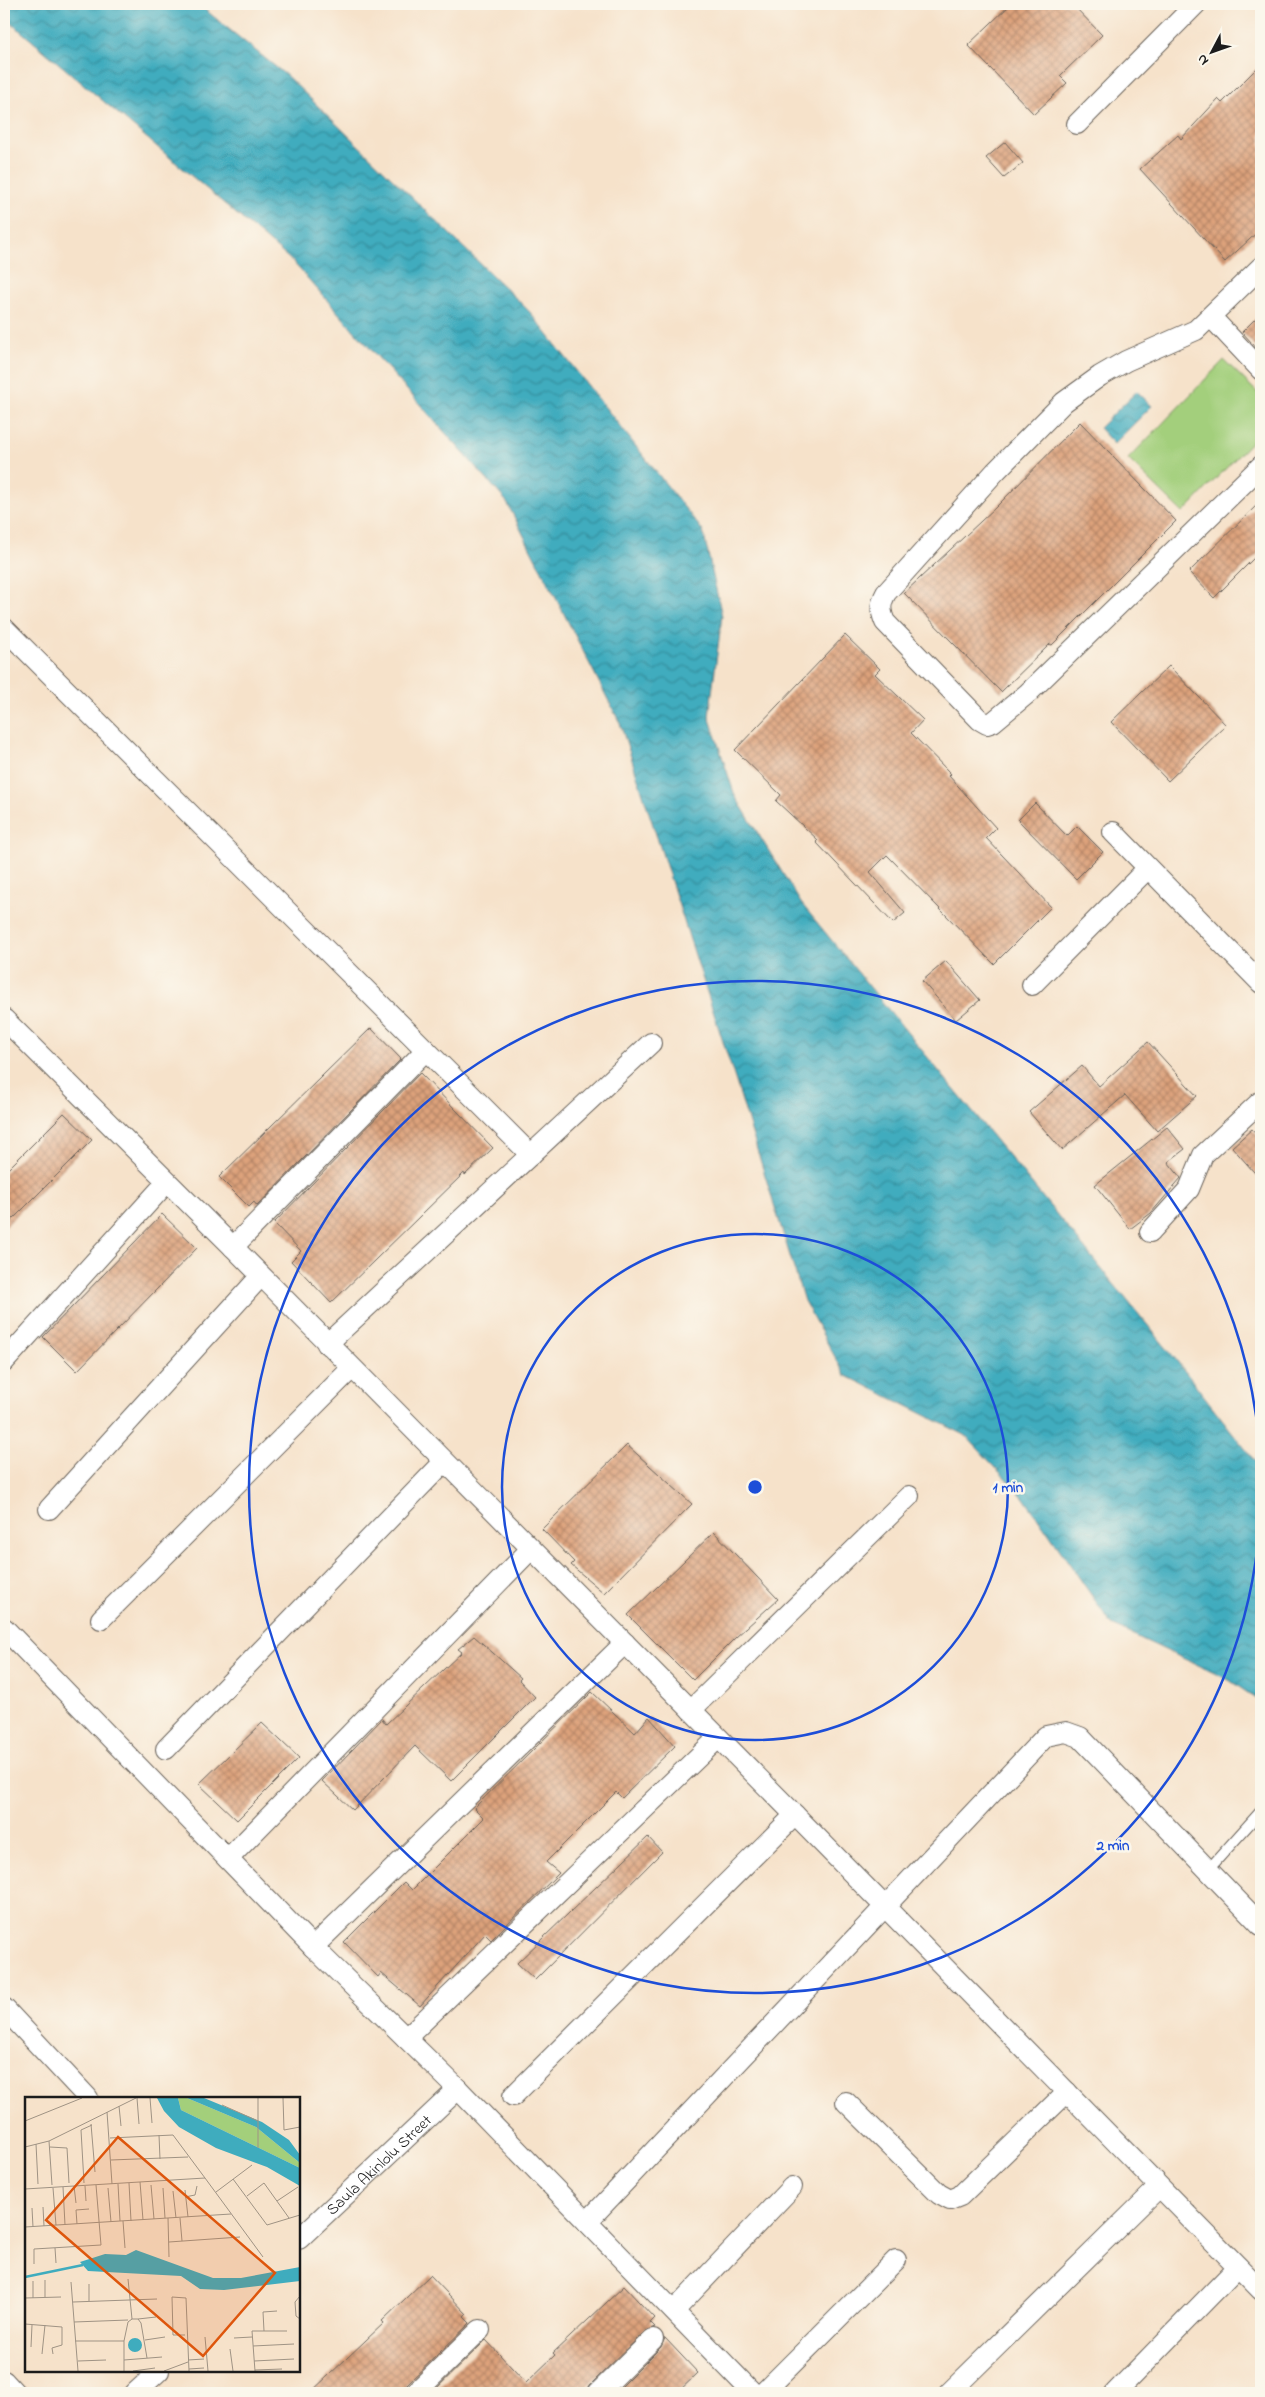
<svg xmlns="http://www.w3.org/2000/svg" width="1265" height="2397" font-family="'Indie Flower',sans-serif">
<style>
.garden{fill:#a3cf7b;stroke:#60764c}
.water{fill:url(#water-waves);stroke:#2e646d}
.building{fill:url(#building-cross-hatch)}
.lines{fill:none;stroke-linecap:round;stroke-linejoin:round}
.lane-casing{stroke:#686159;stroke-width:12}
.street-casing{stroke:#686159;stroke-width:22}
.lane{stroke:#fff;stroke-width:10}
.street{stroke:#fff;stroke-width:20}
.ring{fill:none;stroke:#1d4ed8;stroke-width:2.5}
.labels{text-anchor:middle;stroke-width:5;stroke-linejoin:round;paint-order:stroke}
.street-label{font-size:16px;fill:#1c1c1c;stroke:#fbf7ec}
.inset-river{fill:none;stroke:#3facbe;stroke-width:2.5}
.inset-road{fill:none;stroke:#9f9384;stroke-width:1}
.view{fill:#de560d;fill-opacity:0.15;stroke:#de560d;stroke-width:2.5}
.inset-edge{fill:none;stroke:#1c1c1c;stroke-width:2.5}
.centre{fill:#1d4ed8;stroke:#fbf7ec;stroke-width:2.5}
.ring-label{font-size:15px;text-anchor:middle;font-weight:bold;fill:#1d4ed8;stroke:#fbf7ec;stroke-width:5;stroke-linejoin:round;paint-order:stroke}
</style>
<defs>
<pattern id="water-waves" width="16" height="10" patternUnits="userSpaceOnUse" patternTransform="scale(1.25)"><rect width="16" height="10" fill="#3facbe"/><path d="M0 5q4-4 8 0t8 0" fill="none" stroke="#348b9a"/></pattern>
<pattern id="building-cross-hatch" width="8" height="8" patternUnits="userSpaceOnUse" patternTransform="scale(1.25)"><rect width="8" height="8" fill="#dda27c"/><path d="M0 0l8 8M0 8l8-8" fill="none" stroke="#b28365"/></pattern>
</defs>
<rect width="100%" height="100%" fill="#fbf7ec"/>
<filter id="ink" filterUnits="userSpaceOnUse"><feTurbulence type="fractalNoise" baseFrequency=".02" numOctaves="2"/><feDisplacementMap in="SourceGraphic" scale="10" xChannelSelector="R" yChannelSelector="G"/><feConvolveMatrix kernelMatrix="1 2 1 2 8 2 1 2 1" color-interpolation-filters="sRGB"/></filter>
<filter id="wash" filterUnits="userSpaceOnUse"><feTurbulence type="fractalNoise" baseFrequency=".0096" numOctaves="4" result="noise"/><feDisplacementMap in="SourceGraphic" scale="20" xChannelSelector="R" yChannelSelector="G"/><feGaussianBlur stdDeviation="1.12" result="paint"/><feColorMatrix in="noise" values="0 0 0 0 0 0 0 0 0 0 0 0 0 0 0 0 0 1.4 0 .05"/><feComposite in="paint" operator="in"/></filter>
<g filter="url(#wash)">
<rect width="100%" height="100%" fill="#f6e2ca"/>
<path class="garden" d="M1224,360L1261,396V432L1183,513L1128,459Z"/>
<path class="water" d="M4,4H198L287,76L529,311L703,531L722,616L709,716L735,796L801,903L1173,1356L1261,1469V1702L1229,1680L1112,1625L1024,1498L965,1435L845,1375L804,1301L736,1082L620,723L506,501L293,262L4,17Z
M1137,391L1152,406L1114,444L1099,428Z"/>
<g id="blocks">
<path class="building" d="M1011,4H1072L1102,35L1060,76L1067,83L1034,114L968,45Z
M1261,64V229L1225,262L1140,169L1178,135L1181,139L1218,99L1222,103Z
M1005,142L1023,163L1004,178L986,158Z
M1261,313V353L1242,332Z
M1080,422L1176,521L1052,645L1050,644L1001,692L904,593L996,507Z
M1261,501V551L1214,598L1189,572Z
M845,635L880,669L875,674L923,720L911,733L951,774L949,776L996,828L986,838L1051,907L994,964L887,855L870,872L905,913L893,923L816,842L818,840L776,801L781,795L735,750Z
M1169,666L1226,725L1168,781L1111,722Z
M1035,803L1067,836L1077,826L1103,852L1076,879L1018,820Z
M946,961L980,1000L956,1020L922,981Z
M371,1028L401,1059L257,1206L254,1202L249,1207L219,1177Z
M1148,1042L1197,1096L1157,1131L1125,1095L1062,1150L1029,1112L1082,1066L1099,1086Z
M420,1073L493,1148L465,1175L464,1173L331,1303L291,1261L301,1251L274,1223Z
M64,1113L92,1140L4,1228V1173Z
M1167,1127L1185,1149L1168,1162L1181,1178L1151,1213L1130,1229L1095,1185Z
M1252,1129L1261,1139V1180L1232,1147Z
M162,1214L197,1248L77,1371L43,1337Z
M627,1445L692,1504L604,1593L571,1565L574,1562L542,1529Z
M714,1532L778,1599L736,1637L693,1680L628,1615Z
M474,1636L521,1678L519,1680L535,1697L451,1781L415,1746L353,1810L322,1781L382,1719L386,1724L462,1652L458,1649Z
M592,1692L635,1733L649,1717L675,1746L622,1798L616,1792L546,1862L559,1873L491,1940L485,1934L420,2006L381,1973L378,1977L344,1942L404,1882L412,1890L484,1818L474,1808Z
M262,1723L299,1758L237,1820L199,1784Z
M648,1837L662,1852L535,1980L517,1963Z
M430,2275L467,2314L464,2317L470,2323L407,2384L403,2393H310L384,2323L382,2321Z
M624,2286L654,2318L650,2322L655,2327L645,2331L590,2385L586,2393H432L486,2340L526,2383L555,2355L553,2353Z
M665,2338L698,2373L677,2393H615L661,2347Z"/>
</g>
</g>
<g filter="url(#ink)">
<use href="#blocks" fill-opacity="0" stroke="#686159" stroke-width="1"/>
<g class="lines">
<defs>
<path id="lane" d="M1208,1870L1261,1811"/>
<g id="street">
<path d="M1077,124L1196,4"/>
<path d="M1261,267L1196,330L1126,361L1100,376L1064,402L995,472L886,593C880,604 880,610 885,622L980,720L987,724L993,722L1028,693L1261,466"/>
<path d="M1211,317L1261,370"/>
<path d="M4,628L531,1155"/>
<path d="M1113,832L1261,983"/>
<path d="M1032,985L1147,869"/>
<path d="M4,1019L233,1247L795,1815L1261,2290"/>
<path d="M1150,1232L1189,1189L1203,1155L1261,1101"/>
<path d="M233,1247L426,1050"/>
<path d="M327,1344L651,1043"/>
<path d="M4,1362L166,1183"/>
<path d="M49,1509L260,1277"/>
<path d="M101,1619L351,1369"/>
<path d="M4,1628L313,1947L458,2089L753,2393"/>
<path d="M691,1710L909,1496"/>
<path d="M166,1749L444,1462"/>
<path d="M228,1859L531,1549"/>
<path d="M313,1947L625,1643"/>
<path d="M4,2008L88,2098"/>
<path d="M406,2038L718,1738"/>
<path d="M513,2096L795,1815"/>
<path d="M846,2102L939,2194L950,2200L960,2196L1067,2092"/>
<path d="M587,2222L1046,1736L1066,1732L1080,1737L1261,1925"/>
<path id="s1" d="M299,2239L458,2089"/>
<path d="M674,2311L792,2187"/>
<path d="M4,2381L15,2393"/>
<path d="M135,2393L159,2371"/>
<path d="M415,2393L480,2330"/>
<path d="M598,2393L653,2339"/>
<path d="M763,2393L896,2260"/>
<path d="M949,2393L1159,2187"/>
<path d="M1115,2393L1238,2267"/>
</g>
</defs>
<use href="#lane" class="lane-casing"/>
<use href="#street" class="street-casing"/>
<use href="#lane" class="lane"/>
<use href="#street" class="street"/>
</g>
</g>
<g class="ring">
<circle cx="755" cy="1487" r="253"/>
<circle cx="755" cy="1487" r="506"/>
</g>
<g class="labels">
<g class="street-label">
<text dy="6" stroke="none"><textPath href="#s1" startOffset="109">Saula Akinlolu Street</textPath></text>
</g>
</g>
<g transform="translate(25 2097)">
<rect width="275" height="275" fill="#f6e2ca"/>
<path d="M153,1H162L231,30L275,66V71L156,13Z" fill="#a3cf7b"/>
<path d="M132,1H153L156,13L275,71V89L242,70L191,51L154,30L139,14ZM162,1H179L237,25L264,43L275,58V66L231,30ZM111,153L188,181H216L275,170V184L199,193L175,192L156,179L63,174L55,165L80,157L101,158ZM103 248a7 7 0 1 1 14 0a7 7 0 1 1-14 0Z" fill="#3facbe"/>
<path class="inset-river" d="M0,180L58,168"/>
<path class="inset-road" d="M112,1L114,27M125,1L127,26M258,1L259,33L275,30M197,8L233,24M94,9L96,29M82,15L87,87M0,24L57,1M66,27L70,75M134,38L135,62M85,41L148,38L180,81M24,44L27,88M11,47L13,87M0,50L24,44L111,1M25,50L42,51L44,86M233,51V1M86,63L163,60M208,82L242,128L275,118M115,85L118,123M59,86L56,33L67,28M104,86L106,124M93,87L95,124M126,88L129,122M49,89L51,106M60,89L61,104M38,90L40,128M28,91L31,128M83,91L86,125M138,91L140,121M0,92L180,81L238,160M160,93L163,120M148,94L151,121M191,95L227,68M222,99L239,86L264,121M160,100L170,98L172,89M252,104L273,90M18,110L19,129M7,111L8,130M143,121L144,160M155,121L157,144M98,124L100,151M52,127L51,113L64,112M0,130L206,117M144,145L215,140M30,151L31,166M9,167V152L76,148L71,88M20,183V200M8,184V201M46,185L53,274M64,187V204M275,199L270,205L271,219L275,222M0,201L36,200M48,205L132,202M107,222H113L116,226L122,261M113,222L131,220M49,225L103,223M0,227L37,230V248L27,251L28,257M239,234L238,215L252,214M160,238H148L147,200L161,201L164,274M180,240L183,274M209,241L227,240M120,243L140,240M50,244H99V274M99,244L103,225L107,222L103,182M228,249L269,247M6,250L7,228M205,252L208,274M17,257L20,228M99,263L137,260M163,263L179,262M53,264L81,263M229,264L269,262M164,272L179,271M230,273L257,272M108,274L130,271M139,274L163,265M230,274L227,234H262"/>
<path class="view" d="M93,40L250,176L178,259L21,123Z"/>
<rect width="275" height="275" class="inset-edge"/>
</g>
<circle cx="755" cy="1487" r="8" class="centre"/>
<g class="ring-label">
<text x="1008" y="1492">1 min</text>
<text x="1113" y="1850">2 min</text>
</g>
<rect width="1265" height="2397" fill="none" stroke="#fbf7ec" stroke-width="20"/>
<g transform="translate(1212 52) rotate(229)" stroke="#fbf7ec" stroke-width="4" paint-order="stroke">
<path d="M0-4L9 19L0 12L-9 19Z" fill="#1c1c1c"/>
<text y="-8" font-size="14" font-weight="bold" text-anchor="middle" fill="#1c1c1c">N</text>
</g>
</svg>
